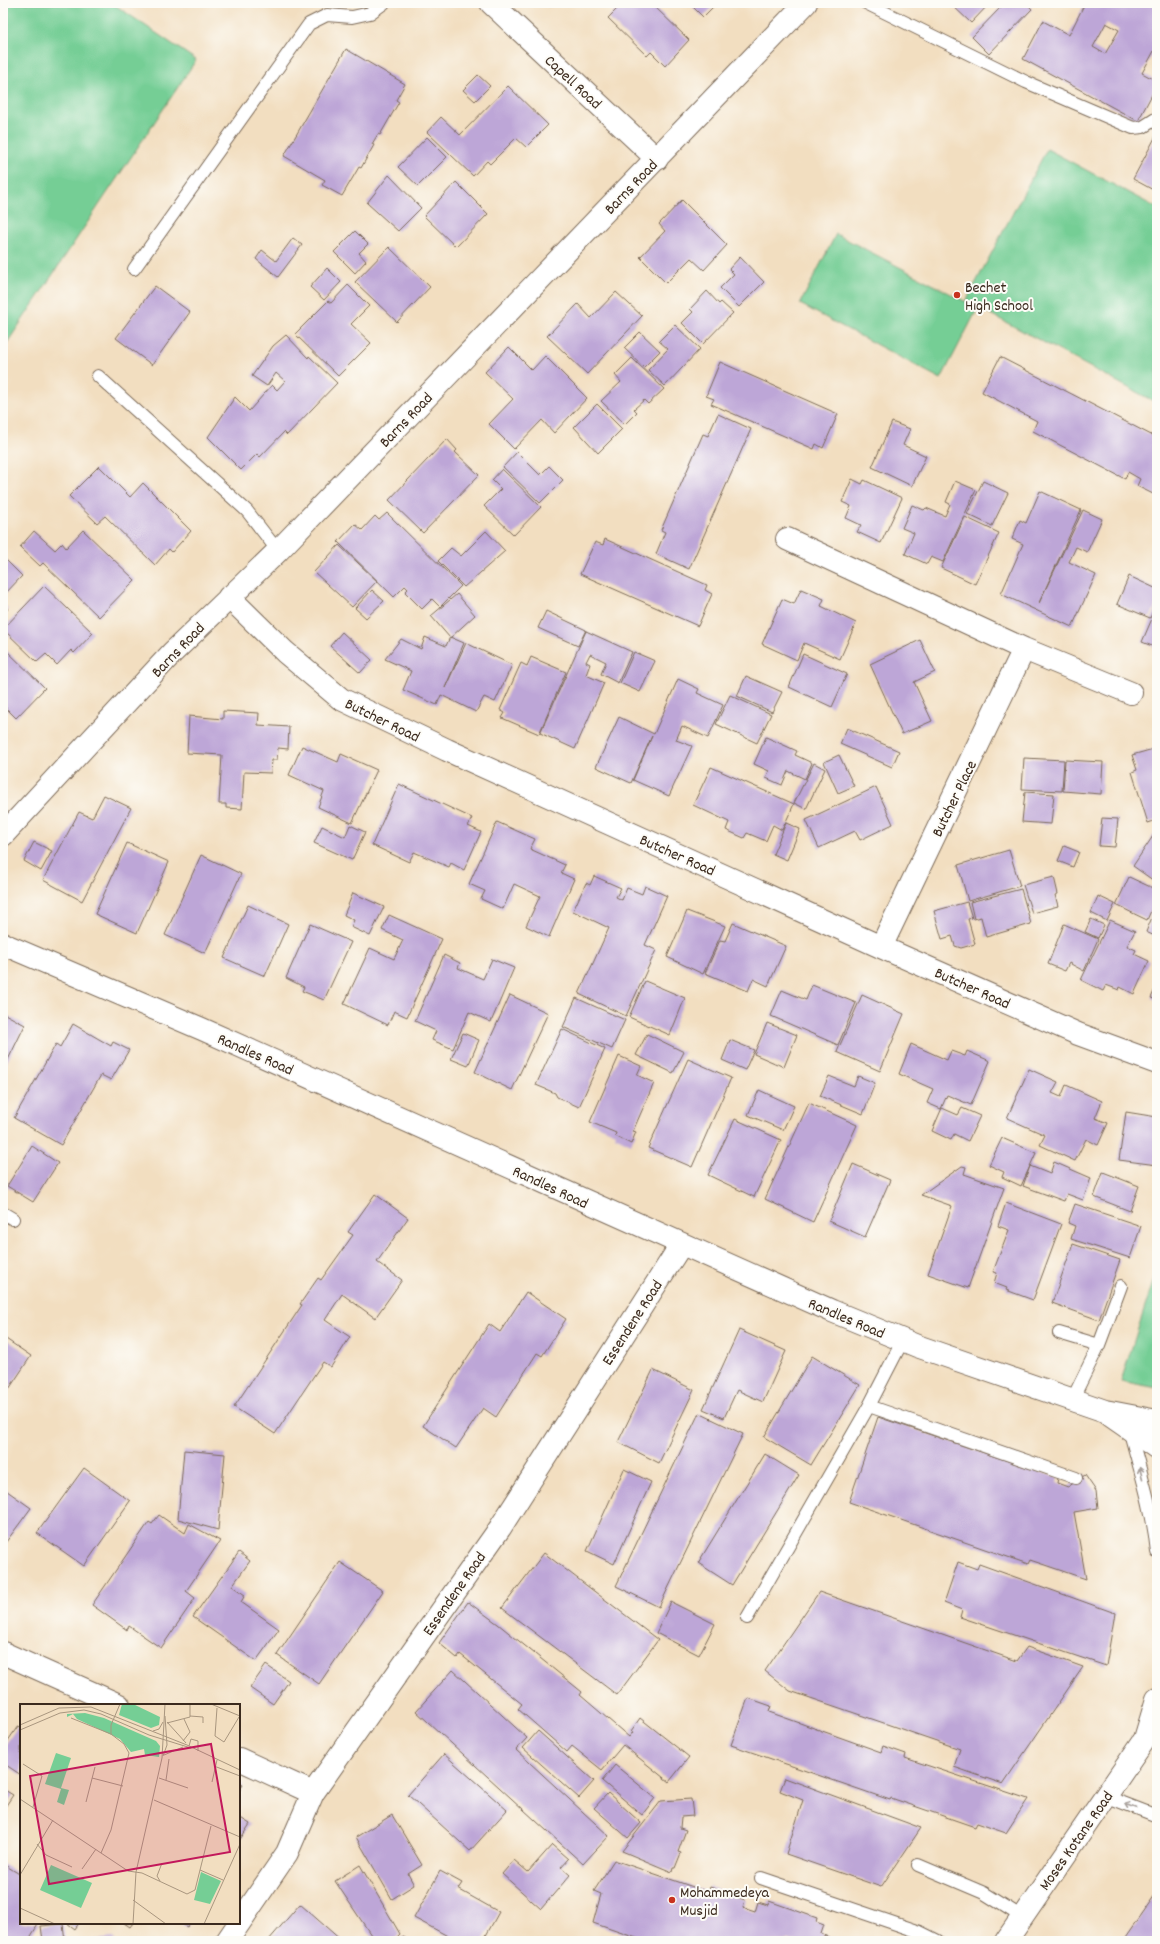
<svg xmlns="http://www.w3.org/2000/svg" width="1160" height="1944" font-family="Dekko,sans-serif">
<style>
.green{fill:#75ce95;stroke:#587c5a}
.building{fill:#bda6d7;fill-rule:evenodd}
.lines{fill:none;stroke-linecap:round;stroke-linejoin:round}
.service-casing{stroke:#7b6957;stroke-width:14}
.minor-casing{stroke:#7b6957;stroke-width:24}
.tertiary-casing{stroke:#7b6957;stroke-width:24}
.service{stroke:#fff;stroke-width:12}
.minor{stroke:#fff;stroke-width:22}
.tertiary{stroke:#fff;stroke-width:22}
.oneway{stroke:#a79f9a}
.poi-dot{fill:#c8321e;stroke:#fdfcf7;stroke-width:1.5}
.labels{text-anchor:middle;stroke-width:4;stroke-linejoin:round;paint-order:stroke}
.street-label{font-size:16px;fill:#3b2a1e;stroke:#fdfcf7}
.poi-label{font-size:16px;fill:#3b2a1e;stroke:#fdfcf7;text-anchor:start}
.inset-road{fill:none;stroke:#a9967f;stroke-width:1}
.view{fill:#c2185b;fill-opacity:0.15;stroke:#c2185b;stroke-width:2}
.inset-edge{fill:none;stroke:#3b2a1e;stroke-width:2}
</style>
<rect width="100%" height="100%" fill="#fdfcf7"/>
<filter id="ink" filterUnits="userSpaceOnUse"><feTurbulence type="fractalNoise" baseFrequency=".025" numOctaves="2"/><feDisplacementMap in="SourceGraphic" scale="8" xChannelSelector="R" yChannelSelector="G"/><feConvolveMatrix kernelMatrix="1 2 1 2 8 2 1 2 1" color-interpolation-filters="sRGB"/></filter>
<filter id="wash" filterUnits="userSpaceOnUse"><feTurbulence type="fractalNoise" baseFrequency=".012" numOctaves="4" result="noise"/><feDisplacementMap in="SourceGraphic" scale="16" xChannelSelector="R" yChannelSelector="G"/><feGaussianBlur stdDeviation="0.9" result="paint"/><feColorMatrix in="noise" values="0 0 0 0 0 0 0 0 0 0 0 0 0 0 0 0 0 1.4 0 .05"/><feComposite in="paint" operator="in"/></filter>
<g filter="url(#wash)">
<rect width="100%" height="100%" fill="#f2dec0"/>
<path class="green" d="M3,3H112L196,60L3,349Z
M1047,149L1157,208V403L966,301Z
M836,234L978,308L941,379L800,304Z
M1157,1270V1388L1121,1381Z"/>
<g id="blocks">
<path class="building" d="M546,3H554L551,7Z
M623,3H651L689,40L665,66L651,52L647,56L608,18Z
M689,3H717L703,17Z
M950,3H990L971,23Z
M997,3H1026L1032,9L989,54L972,37L1001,7Z
M1085,3H1157V53L1154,51L1142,73L1157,81V85L1138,121L1023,59L1043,21L1069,35ZM1106,23L1119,30L1105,54L1093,47Z
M346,49L405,84L396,100L399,102L380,135L378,134L372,144L374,145L361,168L359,167L342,196L322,185L325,180L284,156Z
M478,75L490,86L475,101L463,90Z
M508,86L548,125L526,147L516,138L490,164L487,161L473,176L427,132L441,117L460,135Z
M1157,134V192L1133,179Z
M427,137L447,157L418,186L398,167Z
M389,175L421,208L398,231L367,203Z
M456,182L488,214L456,247L424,216Z
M682,200L727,245L704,270L691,258L666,283L640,257L665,231L659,224Z
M355,231L368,244L359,253L366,261L355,273L334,252Z
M293,238L302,245L278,277L256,259L262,250L276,261Z
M389,247L430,287L397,322L355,282Z
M740,257L764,282L739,307L720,288L734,274L729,269Z
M327,268L341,282L324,300L310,287Z
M348,285L369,306L351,324L371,343L338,376L295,334L328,301L331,303Z
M155,286L190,312L152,365L116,338Z
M707,291L719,304L721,302L733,313L703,344L682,323L693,312L690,309Z
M616,292L642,316L587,374L547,336L578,304L591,318Z
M675,325L700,349L665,386L648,370L668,349L659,341Z
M640,332L660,351L644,367L624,348Z
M286,335L308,358L309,356L337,383L287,435L284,432L260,457L257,454L241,470L208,437L235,397L249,411L272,385L277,390L285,381L276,373L267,386L252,376L273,346Z
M509,347L532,370L545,356L587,398L554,433L542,420L514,449L489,424L513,399L485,372Z
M1000,357L1157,438V496L1137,486L1140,479L1128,472L1125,479L1033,431L1037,421L982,392Z
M632,358L664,389L648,404L644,400L634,409L637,412L625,424L601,401L621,382L615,375Z
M720,362L838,414L823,448L816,444L814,449L711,404L714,399L706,396Z
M597,404L622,429L598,453L574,427Z
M718,414L751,429L689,569L656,554L665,532L661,530L703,434L708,436Z
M892,422L910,429L903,445L926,456L912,486L872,467Z
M447,439L457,450L455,452L479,475L423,533L389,500Z
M517,452L540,475L549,466L563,480L540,503L503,467Z
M99,466L130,497L143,483L191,531L172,552L169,549L155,565L105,516L97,523L69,496Z
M502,469L541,507L514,535L484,506L501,489L492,480Z
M852,479L862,484L864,480L902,498L881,543L857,532L861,525L846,518L851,506L842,502Z
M955,481L976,490L943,562L931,557L927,564L905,554L914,533L902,528L912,505L924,510L926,508L945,516L950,504L946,502Z
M983,481L1008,493L992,526L967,514Z
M1040,491L1081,510L1039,603L1083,510L1102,519L1087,552L1076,547L1069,562L1096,575L1072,627L1001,594L1023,544L1012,539L1020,520L1026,523Z
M387,513L461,586L440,607L432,599L422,609L405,592L408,589L405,586L394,597L338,542L355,524L362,530L375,516L379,520Z
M965,517L999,533L975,584L941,568Z
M83,530L135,580L99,617L43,563L40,566L20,547L34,531L55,550L62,543L66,548Z
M486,531L505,551L464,587L438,561L451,548L461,556Z
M605,539L707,585L705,590L712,594L698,626L580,574L595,542L603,545Z
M339,545L377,581L352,607L314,572Z
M6,560L22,576L3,596V563Z
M1129,576L1157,589V603L1150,618L1117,604Z
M44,586L93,633L74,653L71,650L57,665L46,654L37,662L3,629Z
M801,589L824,599L821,606L856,623L840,659L804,643L797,660L762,644L782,599L794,604Z
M372,590L384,601L366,618L355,608Z
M457,594L475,615L450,638L431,616Z
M3,604L8,609L3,614Z
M1157,607V648L1142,642Z
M546,611L586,630L578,646L538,628Z
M586,631L632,652L618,683L601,674L606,662L590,654L586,662L590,664L586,675L604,683L575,749L540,733Z
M342,632L372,660L360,673L330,646Z
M425,637L446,646L450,637L464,643L445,688L466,643L512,665L495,702L484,697L476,712L441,695L437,705L403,690L411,671L385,659L401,639L421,649Z
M920,640L935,672L914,682L932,721L902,734L870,664Z
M3,647L45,688L16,718L3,705Z
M634,652L655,661L640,692L620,683Z
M803,654L847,674L832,707L789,687Z
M531,657L566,672L539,734L502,718L505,713L500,710L521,663L527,666Z
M746,676L782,692L772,712L737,696Z
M678,679L699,689L697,693L723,705L708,738L682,726L676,740L692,746L669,796L633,780L652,736L631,783L596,767L619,717L654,734Z
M730,695L771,714L757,743L716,724Z
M223,711L259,713L258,725L289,727L288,749L278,748L277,760H272L271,773L244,772L242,809L226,808V804H219L222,755L187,753L189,716L223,719Z
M847,728L899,751L892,767L840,744Z
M766,737L797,751L795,755L812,763L805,779L788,771L782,785L766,778L769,771L754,764Z
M302,746L338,762L341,754L377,770L352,823L318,807L324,791L289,775Z
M1157,748V820L1148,823L1132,772L1137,770L1132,755Z
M839,755L854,786L838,793L824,762Z
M1024,758L1064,760L1062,791L1022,789Z
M1065,760L1103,762L1101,794L1063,791Z
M814,763L825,769L806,809L794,803Z
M711,767L794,804L782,830L773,825L766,841L747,833L744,838L726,830L729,822L693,805Z
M399,784L472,818L468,826L481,832L464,870L451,863L449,867L414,852L409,862L372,845Z
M876,787L893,824L860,840L855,831L819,848L806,820Z
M1025,792L1054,794L1051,824L1022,822Z
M104,795L131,808L82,901L43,880L79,812L92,818Z
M1102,818L1118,819L1115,847L1099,846Z
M497,822L535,839L530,849L565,865L561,873L574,879L549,937L526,926L540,896L514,884L503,909L481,899L485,891L469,884Z
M786,823L800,829L787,860L773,854Z
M350,825L365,832L352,860L314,843L322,826L345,837Z
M1157,830V883L1133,866Z
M34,842L52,851L41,871L24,861Z
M127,843L169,862L137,933L95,914Z
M1064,846L1079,852L1073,867L1058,861Z
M1009,850L1020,886L968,901L958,865Z
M201,855L241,874L205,953L165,935Z
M594,876L621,888L616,897L622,900L627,888L642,894L645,886L667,896L645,945L656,950L626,1016L579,994L609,928L573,911L586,883L590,885Z
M1054,877L1058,894L1055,895L1058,906L1032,913L1023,885Z
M1129,877L1157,890V937L1146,932L1157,905L1154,904L1147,920L1116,905Z
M1021,889L1031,924L986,937L981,917L974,919L970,902Z
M353,893L384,907L370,936L351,927L354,920L344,915Z
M1098,896L1115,904L1107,921L1091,913Z
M967,902L972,918L968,919L975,944L961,948L955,946L952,936L942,939L934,911Z
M248,905L288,924L265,976L224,958Z
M687,911L725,926L703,974L667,957Z
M389,915L442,939L407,1017L394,1011L388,1025L344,1004L370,948L394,959L403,940L382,930Z
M1091,919L1104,925L1098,938L1085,932Z
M1110,920L1135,931L1127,946L1136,950L1134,954L1149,961L1134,994L1120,987L1119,990L1106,985L1103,991L1081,980Z
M733,923L786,946L768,986L753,979L748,991L705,973L720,940L725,941Z
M310,924L351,942L324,1000L302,991L304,987L286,978Z
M1064,924L1098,939L1084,971L1069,963L1065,971L1048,964Z
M444,955L460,963L458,968L483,979L492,959L514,968L491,1022L469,1012L453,1049L432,1040L436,1031L415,1021Z
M645,981L685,998L670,1035L629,1017Z
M812,985L856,1003L838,1045L771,1016L782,990L806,1000Z
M1157,985V1000L1151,998Z
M510,995L548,1013L512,1090L475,1072Z
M862,995L904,1014L880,1071L837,1052Z
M576,998L625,1020L612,1049L563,1027Z
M3,1013L25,1025L3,1070Z
M767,1023L797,1035L784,1067L754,1054Z
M73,1024L111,1046L113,1042L129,1050L111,1080L101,1075L61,1145L14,1118L56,1044L60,1047Z
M562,1029L605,1049L579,1107L557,1097L555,1093L536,1085Z
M463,1033L479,1040L468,1066L451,1059Z
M647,1034L684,1052L673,1073L636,1055Z
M730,1040L754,1050L745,1070L722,1060Z
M911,1044L947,1060L951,1051L965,1056L967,1051L990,1061L971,1105L947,1095L941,1109L927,1103L933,1089L899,1074Z
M619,1056L641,1066L637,1075L654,1083L633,1131L636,1132L631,1144L615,1136L616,1133L590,1122Z
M688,1059L731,1078L692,1167L648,1148Z
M1029,1069L1058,1082L1052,1093L1061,1097L1066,1085L1102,1101L1095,1118L1108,1123L1098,1145L1086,1139L1075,1161L1040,1145L1045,1135L1007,1118Z
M829,1076L854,1086L858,1076L875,1083L863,1114L820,1096Z
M759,1090L794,1106L783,1130L748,1115Z
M809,1103L857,1125L813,1222L765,1199Z
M942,1108L958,1115L962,1108L980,1116L968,1141L954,1134L951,1140L932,1131Z
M1126,1112L1157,1117V1165L1119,1160Z
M735,1119L781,1140L754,1197L708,1175Z
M1002,1138L1036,1153L1021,1186L1002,1177L1004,1172L989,1165Z
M32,1146L58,1163L33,1202L7,1186Z
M1054,1162L1091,1178L1083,1200L1067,1194L1064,1201L1023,1186L1030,1166L1050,1174Z
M853,1164L890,1180L865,1237L829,1221Z
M962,1166L966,1167L964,1174L1004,1188L968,1288L928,1274L952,1206L921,1195Z
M1103,1172L1139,1186L1130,1211L1094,1197Z
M375,1194L408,1218L377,1262L402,1280L375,1318L342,1294L325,1320L350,1337L331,1367L323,1362L275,1434L234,1407L302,1305L300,1304L318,1278L321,1280L353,1235L348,1232Z
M1006,1203L1061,1224L1033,1300L1006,1290L1007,1288L994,1283L997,1273L993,1272L1009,1230L998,1226Z
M1075,1204L1141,1226L1130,1258L1071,1239L1075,1226L1068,1223Z
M1073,1244L1120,1260L1099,1320L1052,1303Z
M526,1292L566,1319L542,1356L537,1353L496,1417L483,1408L456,1448L423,1426L489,1324L500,1332Z
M739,1330L786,1351L763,1402L737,1390L724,1418L703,1409Z
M3,1337L31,1356L3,1398Z
M812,1356L860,1385L811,1465L764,1437Z
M653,1370L694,1390L659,1463L618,1442Z
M699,1413L743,1434L659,1607L616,1586Z
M878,1417L1058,1478L1057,1483L1068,1487L1085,1475L1096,1491L1098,1508L1074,1512L1086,1579L1030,1560L1028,1564L849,1502Z
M184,1450L225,1454L218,1530L178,1519Z
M765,1454L799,1475L732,1585L698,1563Z
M84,1468L130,1501L84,1566L37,1533Z
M624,1469L651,1482L614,1564L587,1551Z
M3,1488L31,1508L3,1546Z
M159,1515L185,1533L189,1524L220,1541L186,1591L195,1598L161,1648L129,1626L127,1630L92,1605L149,1522L152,1524Z
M239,1552L250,1561L232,1586L245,1595L241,1602L279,1629L256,1661L193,1617Z
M544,1553L658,1640L617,1695L502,1608Z
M340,1562L383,1591L319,1684L277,1655Z
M958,1562L977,1569L979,1564L1115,1613L1106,1666L960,1617L962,1610L944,1603Z
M819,1592L1017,1661L1027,1647L1083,1667L1003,1784L954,1767L960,1749L790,1691L765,1671Z
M468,1602L498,1624L582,1692L580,1695L629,1737L633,1732L631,1731L640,1718L689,1757L669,1782L623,1745L602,1770L572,1746L567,1752L518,1709L522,1704L460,1654L457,1658L439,1643Z
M671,1602L715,1624L699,1655L656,1633Z
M266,1665L289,1681L273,1704L250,1688Z
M453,1670L527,1738L516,1750L609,1836L583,1864L416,1711Z
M748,1698L771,1706L769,1712L881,1752L883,1746L906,1754L905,1758L1028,1799L1006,1833L977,1823L975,1827L891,1798L890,1800L731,1745Z
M18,1726L21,1727V1775L3,1763V1748Z
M538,1731L594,1781L579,1798L523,1748Z
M444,1754L507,1810L470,1851L408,1795Z
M615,1765L655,1798L642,1815L602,1781Z
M785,1778L921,1828L881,1887L786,1854L803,1800L780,1791Z
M239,1783L243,1785L239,1791Z
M3,1789L13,1795L3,1810Z
M608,1793L641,1823L628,1838L594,1808Z
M691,1799L693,1816L681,1817L680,1828L686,1830L678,1852L681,1853L675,1868H673L672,1872L622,1851L661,1801Z
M392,1815L422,1865L408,1874L414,1885L392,1899L356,1837Z
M239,1817L250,1824L239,1841Z
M552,1845L568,1859L561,1867L570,1875L541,1909L502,1874L514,1860L528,1872Z
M614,1860L708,1892L710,1887L745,1900L743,1908L755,1912L758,1902L768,1905L769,1901L817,1918L816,1922L824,1925L821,1934L838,1941H645L593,1923L601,1894L594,1891Z
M3,1864L21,1875V1923H39L28,1941H3Z
M360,1865L400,1934L393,1941H375L335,1881Z
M440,1871L462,1883L458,1889L499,1912L483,1941H457L414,1918Z
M1157,1892V1941H1123Z
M300,1904L342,1941H268Z
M67,1923H79L75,1929Z
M124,1923H133L130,1927Z
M180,1923H190L187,1927Z
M63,1924L65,1941H43L41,1926Z
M403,1937L411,1941H399Z
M114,1938L115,1941H93V1940Z"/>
</g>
</g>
<g filter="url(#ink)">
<use href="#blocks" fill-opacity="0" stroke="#7b6957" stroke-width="1"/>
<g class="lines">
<defs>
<path id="service" d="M866,3L1026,82L1133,128L1143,127L1157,118
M134,269L309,24L327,15L352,17L370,13L384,3
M98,376L247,511L278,551
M3,1213L13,1219
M1059,1333L1099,1345L1121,1286
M1072,1400L1099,1345
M869,1406L1076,1478
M1129,1429C1140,1470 1153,1510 1157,1552
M747,1618L869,1406L903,1340
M1105,1796L1157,1816
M918,1865L984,1893L1022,1917
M761,1878L920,1932L938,1941"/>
<path id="minor" d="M491,3L657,159
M787,539L1024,649L1131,693
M229,597L285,652L341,699L447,750L881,947L1078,1034L1157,1063
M3,835L172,653L278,551L806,3
M881,947L1024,649
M3,1653L119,1705
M239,1759L313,1793
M227,1941L287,1853L313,1793L500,1528L681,1245"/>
<path id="tertiary" d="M3,944L202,1029L832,1311L917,1346L1105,1411L1157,1421
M1111,1416L1157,1448
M1145,1739L1157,1699
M1006,1941L1145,1739L1157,1727"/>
</defs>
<use href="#service" class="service-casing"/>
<use href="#minor" class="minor-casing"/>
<use href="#tertiary" class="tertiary-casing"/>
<use href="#service" class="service"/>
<use href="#minor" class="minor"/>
<use href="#tertiary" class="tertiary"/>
</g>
<defs><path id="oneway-shaft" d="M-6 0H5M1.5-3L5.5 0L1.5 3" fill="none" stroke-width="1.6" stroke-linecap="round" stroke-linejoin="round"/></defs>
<g class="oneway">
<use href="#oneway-shaft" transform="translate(1141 1473) rotate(-105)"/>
<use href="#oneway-shaft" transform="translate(1131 1806) rotate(-159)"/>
</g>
</g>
<g class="poi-dot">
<circle cx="957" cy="295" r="4"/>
<circle cx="672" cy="1900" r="4"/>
</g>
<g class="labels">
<g class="street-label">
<text transform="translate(574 81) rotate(43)" y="6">Capell Road</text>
<text transform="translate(630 186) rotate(-46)" y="6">Barns Road</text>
<text transform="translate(405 419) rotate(-46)" y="6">Barns Road</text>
<text transform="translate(177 649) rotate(-46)" y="6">Barns Road</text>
<text transform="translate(383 719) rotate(26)" y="6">Butcher Road</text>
<text transform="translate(953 798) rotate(-64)" y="6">Butcher Place</text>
<text transform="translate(678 854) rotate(24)" y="6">Butcher Road</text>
<text transform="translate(973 987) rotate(24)" y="6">Butcher Road</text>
<text transform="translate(256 1053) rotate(24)" y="6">Randles Road</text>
<text transform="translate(551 1186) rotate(25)" y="6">Randles Road</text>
<text transform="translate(847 1317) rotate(23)" y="6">Randles Road</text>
<text transform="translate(631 1322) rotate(-57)" y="6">Essendene Road</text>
<text transform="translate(453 1593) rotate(-55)" y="6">Essendene Road</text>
<text transform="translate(1075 1840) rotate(-55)" y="6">Moses Kotane Road</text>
</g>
<g class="poi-label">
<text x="965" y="292">Bechet<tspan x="965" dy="18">High School</tspan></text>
<text x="680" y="1897">Mohammedeya<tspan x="680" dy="18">Musjid</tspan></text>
</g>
</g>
<g transform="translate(20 1704)">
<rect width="220" height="220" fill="#f2dec0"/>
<path d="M102,0H113L140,13L139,21L131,24L99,11ZM65,9L84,14L136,37L140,42L139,53L125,51L124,45L111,48L100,35L57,15L53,10L47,13V10ZM36,49L51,54L41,84L49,86L44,101L37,98L41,85L25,80ZM31,161L72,179L61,204L20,186ZM181,168L201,177L190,200L174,196Z" fill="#75ce95"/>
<path class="inset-road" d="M191,0L220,12M197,4L195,32L204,38L219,13M170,12L183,13V19M51,14L91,30L104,40L109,49L91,126L81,149M147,18L166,39M147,19L170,13V0M0,21L39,4L71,3L167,41L220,66M0,26L40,9L64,6L81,10L129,31L171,44M133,27L139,25L143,18M91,30V21L100,0M163,37L170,28L164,15M169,42L171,35L178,37V47M144,51L163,43M143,52L147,41L145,12M3,60L22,72L13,103M194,62L220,72M72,74L103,82M139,74L168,84M146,76L149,55M192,78L197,56M0,95L108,167L122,169L167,190L175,186L191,122M134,96L220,133M66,98L75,63M17,140L26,151L52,163M62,165L76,145M180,166L203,176M0,171L33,116M140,177L137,172L142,159M113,196L146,220M0,204L35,220M113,220L116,168L142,54L145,0M184,220L220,140"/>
<path class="view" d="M191,40L210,148L29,180L10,72Z"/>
<rect width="220" height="220" class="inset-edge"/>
</g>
<rect width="1160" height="1944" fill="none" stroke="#fdfcf7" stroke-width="16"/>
</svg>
